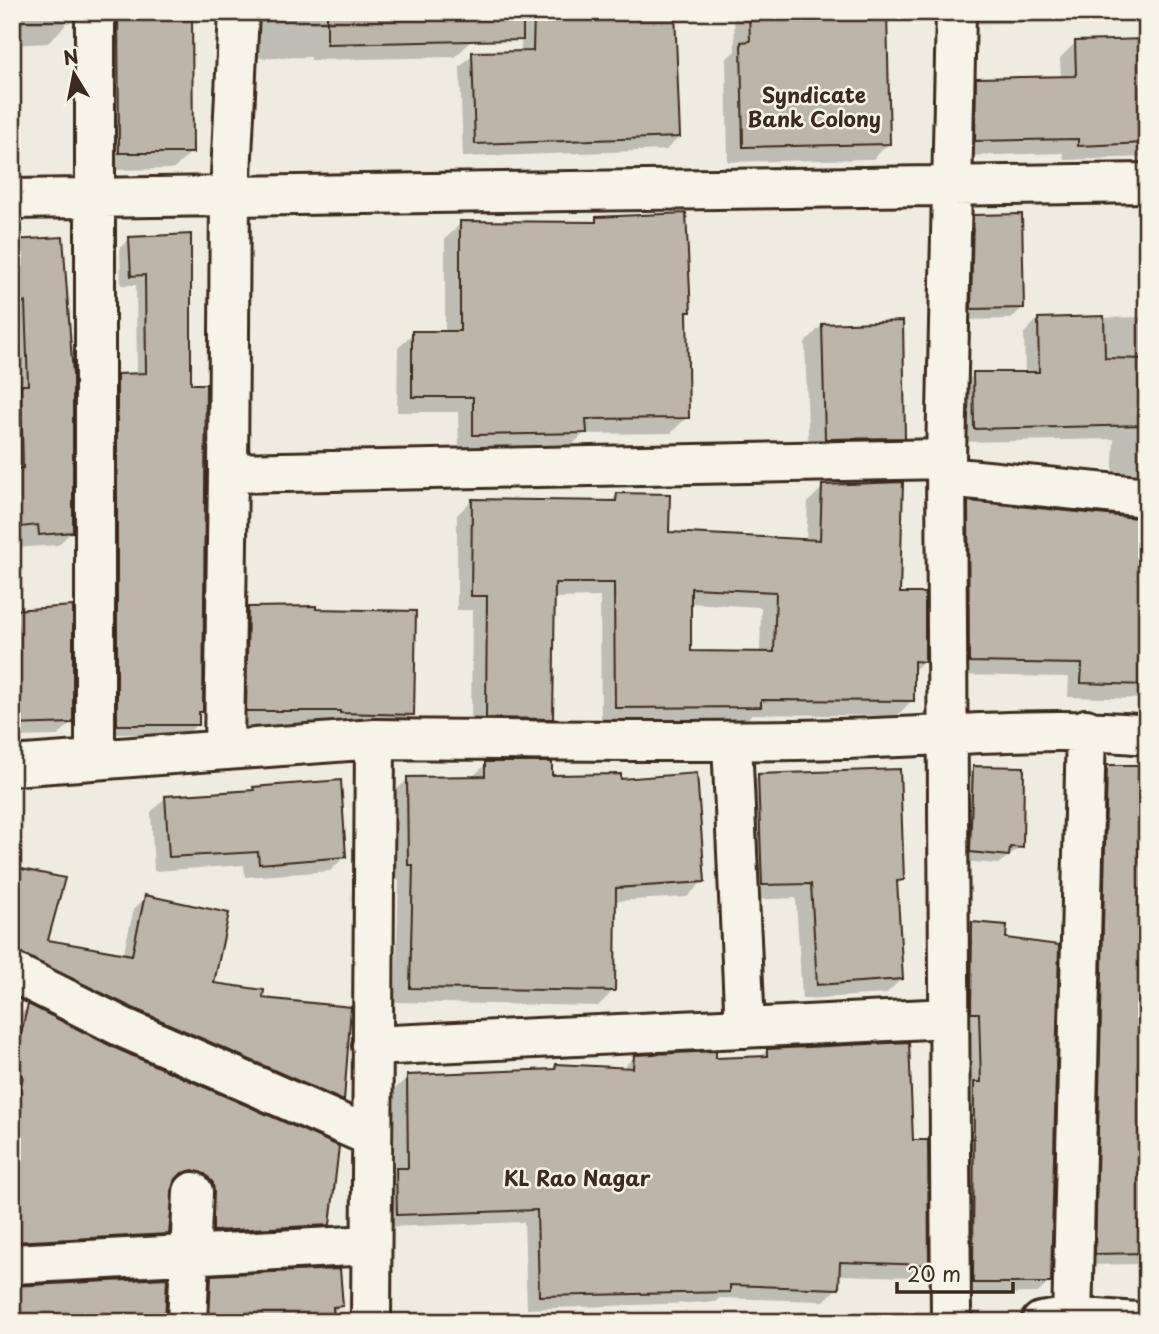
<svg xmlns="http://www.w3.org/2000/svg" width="1159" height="1334" font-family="'Playpen Sans',sans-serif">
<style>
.shadow{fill:#0003;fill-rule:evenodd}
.building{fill:#bdb5aa;stroke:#3b2a1e;stroke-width:2;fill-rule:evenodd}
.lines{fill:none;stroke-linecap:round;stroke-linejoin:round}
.street-casing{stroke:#3b2a1e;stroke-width:44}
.street{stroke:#f7f3e8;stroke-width:38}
.labels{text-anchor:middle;stroke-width:5;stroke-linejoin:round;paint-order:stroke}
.neighbourhood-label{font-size:21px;font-weight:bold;fill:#3b2a1e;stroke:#f7f3e8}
</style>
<rect width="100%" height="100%" fill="#efebe0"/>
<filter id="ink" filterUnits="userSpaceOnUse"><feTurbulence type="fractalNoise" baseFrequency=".0143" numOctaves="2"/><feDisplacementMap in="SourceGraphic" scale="14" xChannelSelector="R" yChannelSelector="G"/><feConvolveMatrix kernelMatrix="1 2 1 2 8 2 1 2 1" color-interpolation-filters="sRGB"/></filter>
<g filter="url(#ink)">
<path class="shadow" d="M12,12H64L65,26L48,43L12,45Z
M105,12H190L191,152L174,169L105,170Z
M241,12H472V40L455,57L311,60V57L243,58Z
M522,12H673L679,137L666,150L463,157L460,67L473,54L521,53Z
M734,12H885L889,143L873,159L728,162L726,59L735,51Z
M954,12H1067L1057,22L960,24Z
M1147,41V157L1064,160L1063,153L961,156L962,95L977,80L1061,78L1060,58L1075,43Z
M974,217L1022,308L1011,319L960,320L962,228Z
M597,219L689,311L686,314L687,417L671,433L583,434L569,448L459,450L458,412H397L398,348L413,333H445V239L461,223L592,224Z
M189,236V386L201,711L197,715V724L187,734H108V385L118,375H137L136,285H121L120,248L130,238Z
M61,238L71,532L58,545L12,548V240Z
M1147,302V494L1112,486L1114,439L961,442L960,388L974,374H1025L1024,333L1038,319L1147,317Z
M822,325L903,437L886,454L809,456L805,343Z
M823,487L898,595L924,661L912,672V700L897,716L752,714L744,722H601L600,597L553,598L551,718L536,733L471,732L472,610H457V515L472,500L610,502L617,495L667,533L806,541L808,502ZM689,603L761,607L760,653H690Z
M969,503L1147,520V699L1068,697L1069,677L956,675L955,517Z
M249,609L412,714L395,731L324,727L230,728L232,626Z
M12,612L71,722L58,736L12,737Z
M486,764L550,777L619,781L703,881L687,897L614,901V990L598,1006L395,1002L399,880H393L392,794L408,779L471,778Z
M1108,766L1147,952V1264L1084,1265L1096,778Z
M974,768L1021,847L998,864L962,861L965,777Z
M759,775L902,880L895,886L901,979L886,994L802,999L796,898L747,900L743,791Z
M254,788L344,857L330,871L245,877L244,865L154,871L151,812L166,797L250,792Z
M12,869L63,880L46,941L123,955L134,909L146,897L212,984L261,1000L342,1100L330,1112L12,965Z
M973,923L1004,939L1049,1282L1038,1293L962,1294L963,1095L971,1087L969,1023H961L962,934Z
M28,1007L328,1224L316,1237L202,1243L180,1181L172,1183L167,1233L155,1245L12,1253V1018L16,1019Z
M767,1050L927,1264L914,1277L838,1275L837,1288L824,1301L720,1298L715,1302L527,1309L524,1222L385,1227L383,1183L395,1171L394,1090L408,1077L551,1071L556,1066L622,1069L634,1057L715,1060L760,1058Z
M212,1277L341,1306L331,1315L332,1322H197L200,1289Z"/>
<path class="building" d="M118,12H192L193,153H119Z
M327,12H523V40L327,44Z
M534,12H675L680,137L475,144L472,52L533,51Z
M749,12H887L890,144L743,147L741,42L750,41Z
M1147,39V143L1078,146V139L975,141L976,78L1076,76L1075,41Z
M686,213L691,312H687L689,418L586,419L587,433L473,435V397H412V331H460V221L596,222V217Z
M1022,214L1024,308L971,309L973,215Z
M191,234V384H206L203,712H199V725H117V374L146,373L145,275L131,276L129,237Z
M63,237L73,375V532L39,535L38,525L12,528V469L23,468L21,385H28L25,302L16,303L12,240Z
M1104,316L1105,358L1147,359V425L974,429L973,372H1039L1038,318Z
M903,321L905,438L825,439L822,324Z
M903,482L900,593H925V662L914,661V701L761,700V707L615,708L614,583H555L553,719L486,718L487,596H471L472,499L616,501L617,493L670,494L669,532L820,540L822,485ZM691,588L776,592L774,652L691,651Z
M968,501L1147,519V685L1081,683L1082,664L969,662Z
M73,606V723L12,725V681H16L12,610Z
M316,606V609L416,611L414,715L340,713V711H246L248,607Z
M485,762H552V775L621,774V779L697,773L705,882L616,888L615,991L410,988L413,865H408L407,777L485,776Z
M1107,765H1147V1253L1095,1254Z
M973,766L1024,767L1023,848L1010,847L1009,856L970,852Z
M900,769L904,880L897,881L903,979L817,985L811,884L762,885L758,774Z
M341,780L346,857L259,864L258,852L169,857L165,796L254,790L253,787Z
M17,868L65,878L48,940L132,955L145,895L229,913L214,983L264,990L263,998L351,1007L344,1101L133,1008L12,950V886Z
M972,922L1007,925L1006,938L1059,945L1051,1283H973L974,1082H981L979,1013H971Z
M28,1004L115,1048L339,1146L330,1225L213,1231V1183L205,1174L193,1170L182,1173L174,1181L169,1234L12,1242V1130L23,1076L12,1073Z
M909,1042L913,1140H928L929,1265L840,1262L839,1289L730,1285V1292L539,1296L537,1210L397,1215L396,1168H408L407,1075L555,1069L556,1064L633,1068L634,1055L716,1051V1058L767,1056V1049Z
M340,1269L343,1306L333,1307L334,1322H209L211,1275Z
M167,1278L165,1322H12V1286Z"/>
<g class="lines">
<defs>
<path id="street" d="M239,12L230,196L228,473L946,459
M12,199L1147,183
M947,477L1147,497
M375,739C530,740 685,743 840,739C942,737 1045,725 1147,735
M732,742L745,1028
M224,750L228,473
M95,760V12
M12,766L375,739L371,1322
M12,972L124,1028L372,1137
M372,1046L949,1018
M12,1264L371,1245
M187,1322L193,1192
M951,1322L946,459L956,12
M1041,1322L1072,1317L1136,1322
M1072,1322L1086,729"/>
</defs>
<use href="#street" class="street-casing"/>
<use href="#street" class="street"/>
</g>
</g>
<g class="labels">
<g class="neighbourhood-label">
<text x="814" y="103">Syndicate<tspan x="814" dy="24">Bank Colony</tspan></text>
<text x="577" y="1186">KL Rao Nagar</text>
</g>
</g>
<rect width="1159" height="1334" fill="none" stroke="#f7f3e8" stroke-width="42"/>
<rect x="21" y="21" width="1117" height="1292" fill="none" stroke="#3b2a1e" stroke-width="2.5" filter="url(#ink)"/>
<g transform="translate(74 74) rotate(350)" stroke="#f7f3e8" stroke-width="5" paint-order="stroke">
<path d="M0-5L12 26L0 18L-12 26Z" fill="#3b2a1e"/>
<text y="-10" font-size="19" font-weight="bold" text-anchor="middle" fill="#3b2a1e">N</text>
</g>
<path d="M897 1282v10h116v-10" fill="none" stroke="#3b2a1e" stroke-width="3.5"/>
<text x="907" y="1282" font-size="21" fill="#3b2a1e" stroke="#f7f3e8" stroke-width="5" paint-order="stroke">20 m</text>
</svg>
